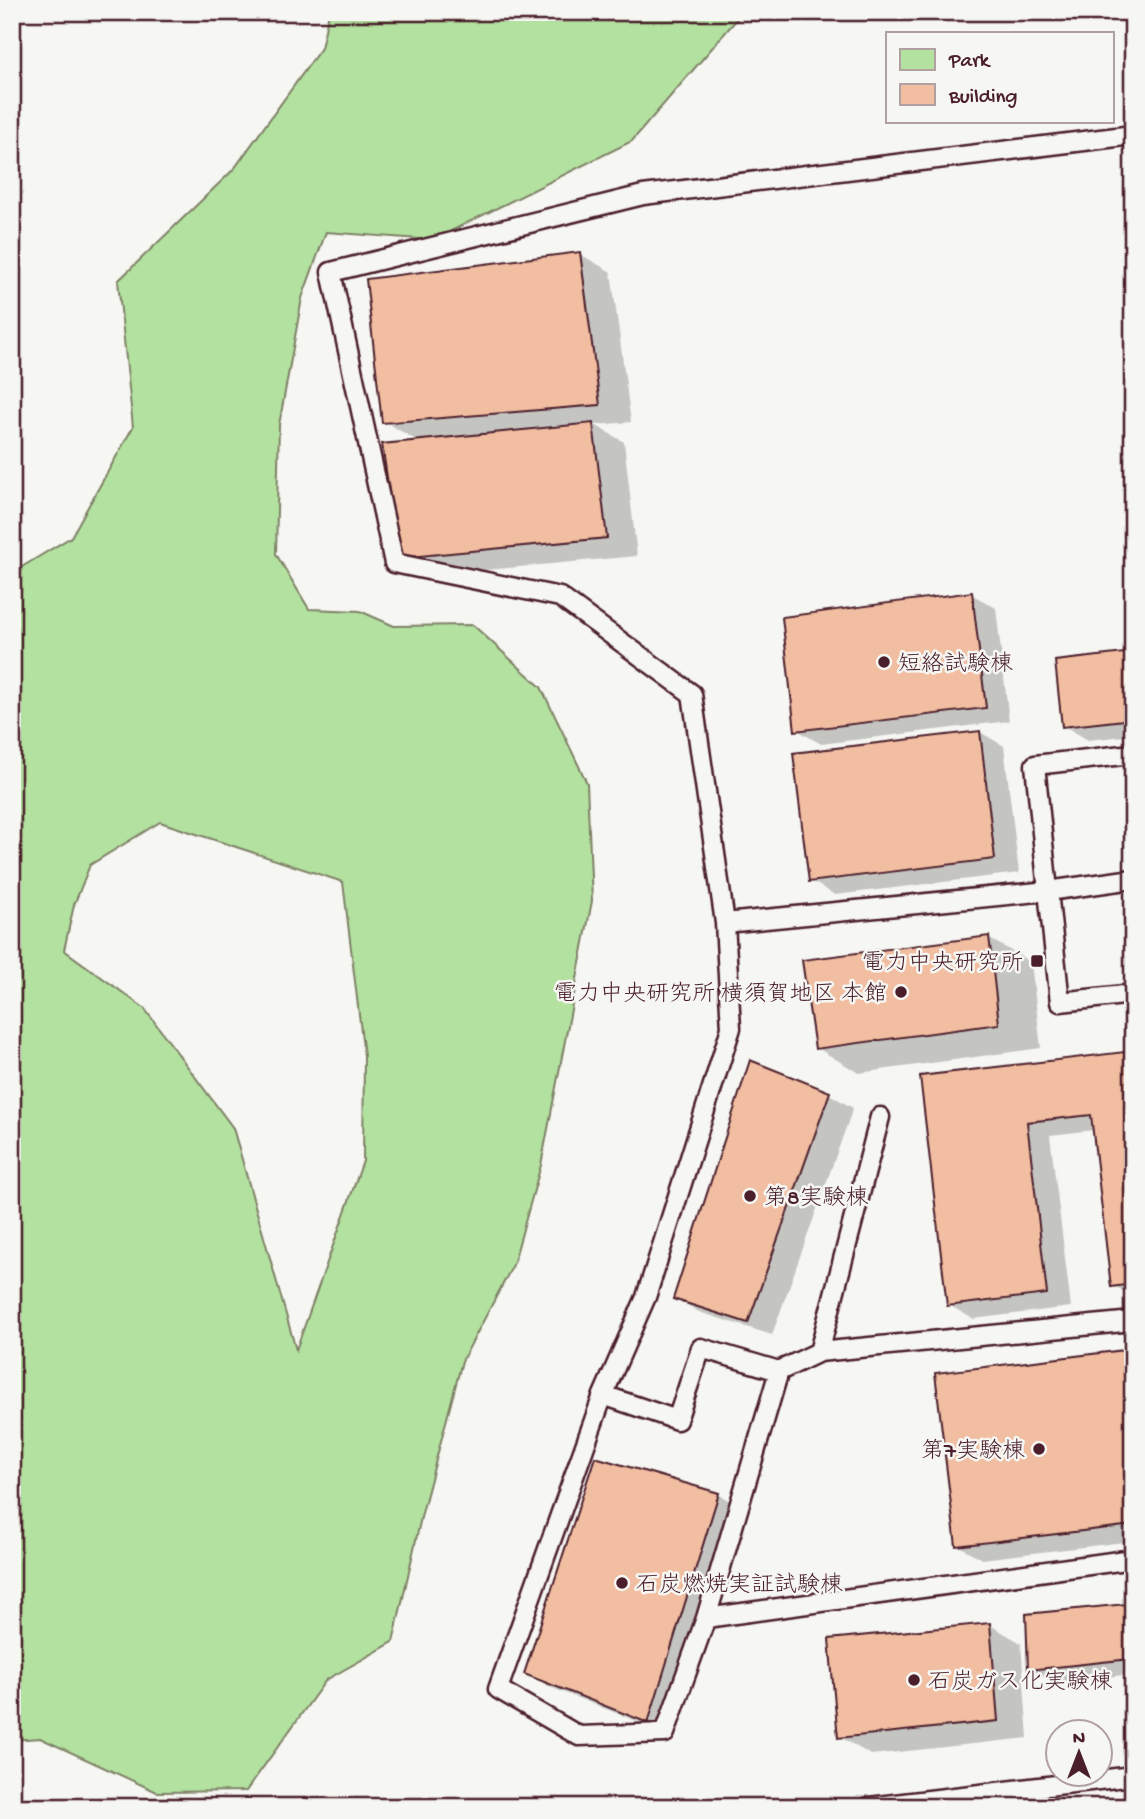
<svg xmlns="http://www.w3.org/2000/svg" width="1145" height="1819" font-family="'Gochi Hand','Klee One',sans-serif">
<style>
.green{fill:#b3e2a0;stroke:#7e8066;stroke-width:2;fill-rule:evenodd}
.shadow{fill:#0003}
.building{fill:#f1bea2;stroke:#4a1f2b;stroke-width:2}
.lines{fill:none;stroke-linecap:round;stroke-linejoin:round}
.lane-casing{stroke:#4a1f2b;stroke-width:23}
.lane{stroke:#f6f6f2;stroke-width:18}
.poi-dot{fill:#4a1f2b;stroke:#f6f6f2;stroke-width:2.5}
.labels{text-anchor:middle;stroke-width:5;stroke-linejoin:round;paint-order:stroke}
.poi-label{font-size:23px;fill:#4a1f2b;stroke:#f6f6f2;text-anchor:start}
</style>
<rect width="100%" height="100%" fill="#f6f6f2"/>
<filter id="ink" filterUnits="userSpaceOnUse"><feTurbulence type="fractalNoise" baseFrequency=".0143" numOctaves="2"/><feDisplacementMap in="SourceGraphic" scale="14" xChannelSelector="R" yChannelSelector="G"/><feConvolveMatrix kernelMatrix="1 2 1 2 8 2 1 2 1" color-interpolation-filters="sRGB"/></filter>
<g filter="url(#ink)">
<path class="green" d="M329,12H743L632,141L433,240L326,232L302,298L279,425L276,554L309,609L360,611L394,626L473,625L541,687L587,783L592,901L541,1165L513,1265L462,1361L422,1513L393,1642L326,1680L246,1791L157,1792L40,1738L12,1740V573L71,537L133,427L118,281L234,169L321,48ZM160,822L343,882L364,1056L363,1161L296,1350L233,1128L144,1008L64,950L74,905L90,865Z"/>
<path class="shadow" d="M580,254L611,272L631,422L595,425L624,442L637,556L432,575L401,557L419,442L384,421Z
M971,594L996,608L1009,721L821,744L797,730Z
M1133,654V735L1088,740L1064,726Z
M980,732L1004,746L1019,873L835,895L811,881Z
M988,938L1031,962L1041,1048L859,1073L817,1048Z
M1133,1053V1297L1113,1285L1094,1130L1050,1135L1071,1307L973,1319L949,1305L922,1078Z
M829,1094L853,1108L772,1335L699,1312L675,1298Z
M1133,1351V1541L982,1559L957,1545Z
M718,1494L742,1508L672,1735L550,1687L526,1673Z
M1125,1606L1133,1610V1674L1054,1683L1030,1669Z
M990,1625L1021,1643L1028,1738L871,1755L840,1737Z"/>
<path class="building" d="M580,252L600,405L382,423L366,279Z
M593,423L607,538L399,558L382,444Z
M972,592L986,708L795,731L782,617Z
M1133,652V719L1062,727L1055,661Z
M980,731L995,859L809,882L793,753Z
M989,936L999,1024L815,1049L802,960Z
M1133,1051V1284L1111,1287L1091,1115L1027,1122L1047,1294L947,1306L920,1076Z
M750,1060L830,1092L748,1323L673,1299Z
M1133,1349V1525L956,1546L935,1373Z
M595,1457L719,1493L648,1723L524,1674Z
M1126,1604L1130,1659L1028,1670L1026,1614Z
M990,1623L998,1721L838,1738L829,1639Z"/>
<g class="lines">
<defs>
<path id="lane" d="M1133,135L643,195L331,272L394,563L560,597L692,694L725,923L1048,891L1060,1002L1133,994
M1133,761L1132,754L1035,765L1048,891L1133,879
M819,1352L880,1117
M779,1371L706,1618L665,1733L579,1736L498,1689L603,1395L677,1420L701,1348L779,1371L819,1352L1133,1321
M603,1395L646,1297L731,1028L725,923
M706,1618L1133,1559
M869,1807L1133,1776"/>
</defs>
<use href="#lane" class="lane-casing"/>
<use href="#lane" class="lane"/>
</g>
</g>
<g class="poi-dot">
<circle cx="884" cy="662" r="7"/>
<rect x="1030" y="954" width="14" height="14" rx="3.5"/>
<circle cx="901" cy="992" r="7"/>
<circle cx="750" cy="1196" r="7"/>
<circle cx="1039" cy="1449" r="7"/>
<circle cx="622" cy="1583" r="7"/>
<circle cx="914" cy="1680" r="7"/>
</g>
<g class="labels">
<g class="poi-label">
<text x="898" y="670">短絡試験棟</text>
<text x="1023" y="969" text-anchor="end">電力中央研究所</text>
<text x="887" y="1000" text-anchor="end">電力中央研究所 横須賀地区 本館</text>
<text x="764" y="1204">第8実験棟</text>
<text x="1025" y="1457" text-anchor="end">第7実験棟</text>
<text x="636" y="1591">石炭燃焼実証試験棟</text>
<text x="928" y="1688">石炭ガス化実験棟</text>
</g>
</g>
<rect width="1145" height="1819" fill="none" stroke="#f6f6f2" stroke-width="42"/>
<rect x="21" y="21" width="1103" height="1777" fill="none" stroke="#4a1f2b" stroke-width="2.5" filter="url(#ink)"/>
<rect x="886" y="32" width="228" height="91" fill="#f6f6f2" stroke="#b1a0a2" stroke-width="2"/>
<rect x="900" y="49" width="35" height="21" fill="#b3e2a0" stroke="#b1a0a2" stroke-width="2"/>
<text x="949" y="66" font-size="21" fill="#4a1f2b">Park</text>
<rect x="900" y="84" width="35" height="21" fill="#f1bea2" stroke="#b1a0a2" stroke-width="2"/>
<text x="949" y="102" font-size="21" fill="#4a1f2b">Building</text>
<g transform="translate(1079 1753)"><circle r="33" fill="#f6f6f2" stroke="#b1a0a2" stroke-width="2"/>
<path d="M0-5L12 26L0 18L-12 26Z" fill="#4a1f2b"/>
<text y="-10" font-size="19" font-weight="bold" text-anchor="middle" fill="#4a1f2b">N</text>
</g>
</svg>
